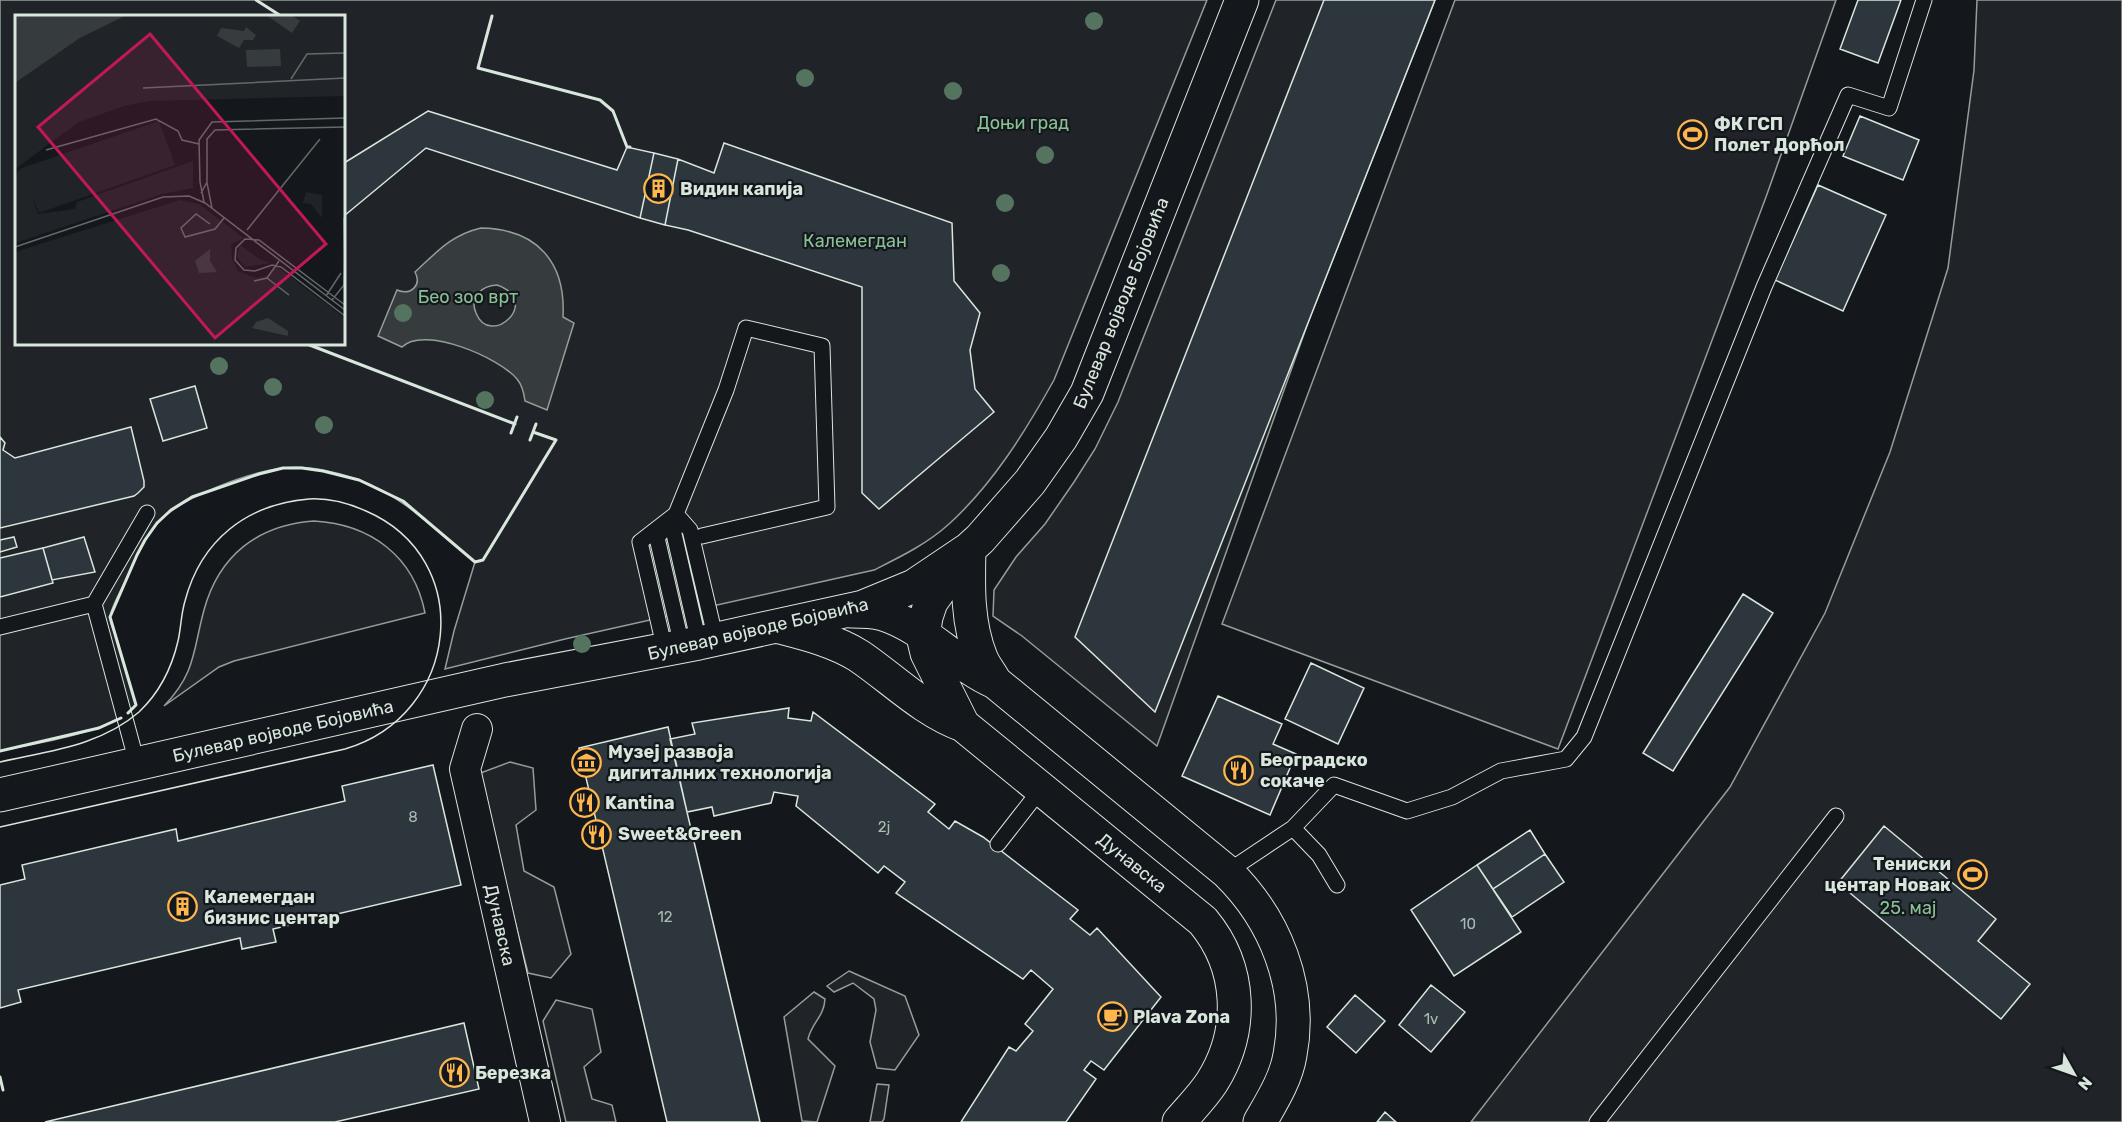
<svg xmlns="http://www.w3.org/2000/svg" width="2122" height="1122" font-family="Rubik,sans-serif">
<style>
.green{fill:#202428;stroke:#939e99;stroke-width:1.5;fill-rule:evenodd}
.water{fill:#363b3e;stroke:#939e99;stroke-width:1.5;fill-rule:evenodd}
.building{fill:#2c363c;stroke:#d8e6dc;stroke-width:1.5}
.lines{fill:none;stroke-linecap:round;stroke-linejoin:round}
.lane-casing{stroke:#d8e6dc;stroke-width:17}
.street-casing{stroke:#d8e6dc;stroke-width:32}
.secondary-casing{stroke:#d8e6dc;stroke-width:35}
.lane{stroke:#14181c;stroke-width:15}
.street{stroke:#14181c;stroke-width:30}
.secondary{stroke:#14181c;stroke-width:33}
.tram{stroke:#d8e6dc;stroke-width:1.5}
.wall{stroke:#d8e6dc;stroke-width:3}
.tree{fill:#55745f}
.labels{text-anchor:middle;stroke-width:4.5;stroke-linejoin:round;paint-order:stroke}
.number-label{font-size:15px;fill:#adbab4}
.park-label{font-size:18px;fill:#8ac095;stroke:#14181c}
.poi-label{font-size:18px;font-weight:bold;fill:#d8e6dc;stroke:#14181c;text-anchor:start}
.street-label{font-size:18px;fill:#d8e6dc;stroke:#14181c}
.inset-road{fill:none;stroke:#626a69;stroke-width:1.5}
.view{fill:#c2185b;fill-opacity:0.15;stroke:#c2185b;stroke-width:3}
.inset-edge{fill:none;stroke:#d8e6dc;stroke-width:3}
</style>
<rect width="100%" height="100%" fill="#14181c"/>
<path class="green" d="M0,0H1207L1054,380C1025,432 993,484 949,524C927,544 900,557 874,570L565,639L445,669L454,631L475,562C437,532 406,498 360,480C338,472 308,465 284,468C249,472 180,497 157,524C144,539 135,557 128,576C124,585 110,608 110,618C110,624 115,633 117,639C123,661 130,683 136,705C108,734 40,742 0,751ZM16,16H344V344H16Z
M1276,0H1435L1309,320L1157,746L1022,636L993,616L994,590L1016,557L1045,524L1074,482L1095,449L1118,402Z
M1455,0H1836L1766,197L1558,749L1222,624Z
M1977,0H2122V1122H1471L1730,787L1825,613L1890,452L1948,268L1974,70Z
M314,521C370,524 414,556 425,613L234,661L219,667L164,706C196,673 193,650 204,610C219,555 258,525 314,521Z
M510,762L533,768L536,810L516,825L524,871L554,887L571,954L551,978L528,973L478,774Z
M849,971L905,996L919,1035L895,1070L877,1068L870,1042L876,1010L874,999L853,983L834,992L827,986Z
M814,992L825,999C824,1017 812,1022 808,1039L835,1066L817,1122L802,1121L784,1017Z
M556,1000L592,1009L601,1052L584,1067L592,1099L612,1105L616,1122H566L543,1021Z
M877,1084L889,1085L884,1119L882,1122H870Z"/>
<path class="water" d="M481,228C537,229 566,262 563,317L574,323L547,410L525,401C524,393 522,385 517,379C500,358 424,325 402,347L378,336L397,290C411,296 422,285 415,272C437,252 451,235 481,228ZM497,285C543,301 490,349 476,313C469,296 482,286 497,285Z"/>
<path class="building" d="M1324,0H1435L1155,712L1075,637Z
M1858,0H1901L1878,63L1840,49Z
M428,111L617,170L627,147L654,153L640,218L426,148L344,216V163Z
M1860,116L1919,140L1903,180L1843,156Z
M724,143L952,223L954,281L980,313L970,350L975,389L994,412L879,509L862,493V287L688,230L665,225L678,159L714,173Z
M654,153L678,159L665,225L640,218Z
M1818,185L1886,215L1843,311L1775,280Z
M195,386L207,428L163,441L150,399Z
M131,427L144,481V487L138,493L134,496L0,528V437L5,443L3,450L15,458Z
M14,537L17,547L0,552V540Z
M84,537L95,572L52,580L43,548Z
M43,548L53,583L0,597V558Z
M1743,594L1773,613L1673,771L1643,753Z
M1311,663L1364,688L1338,744L1285,719Z
M1218,696L1282,724L1273,744L1296,754L1270,815L1182,776Z
M789,708L788,718L811,721L813,712L935,804L928,812L949,829L955,821L983,837L1078,910L1070,919L1090,935L1097,928L1161,997L1104,1070L1091,1061L1084,1070L1096,1079L1066,1122H961L1009,1047L1016,1051L1033,1031L1025,1024L1053,989L1031,970L1023,979L896,893L905,882L884,866L878,873L796,806L798,796L774,792L771,803L714,816L712,807L687,812L670,739L695,734L692,723Z
M668,727L687,812L760,1122H667L579,748Z
M433,765L461,885L273,929L276,942L242,949L240,938L18,990L21,1002L0,1008V885L25,879L22,865L176,829L178,841L345,801L342,786Z
M1884,826L1996,919L1978,941L2030,984L2001,1019L1838,883Z
M1530,830L1545,854L1493,889L1477,865Z
M1545,854L1564,882L1512,917L1493,889Z
M1477,865L1521,932L1454,976L1411,910Z
M1431,985L1465,1012L1431,1052L1399,1025Z
M1355,995L1385,1021L1356,1053L1327,1027Z
M464,1023L479,1089L335,1122H45Z
M1385,1112L1396,1122H1377Z"/>
<g class="lines">
<defs>
<path id="lane" d="M676,514L690,530L716,640
M667,525L657,538L682,646
M0,627L94,604
M699,643L674,534L676,514L726,390L746,328L822,346L827,507L702,536
M665,650L640,542L676,514
M137,763L94,604L147,513
M1293,828L1319,855L1337,885
M998,844L1041,789
M1227,872L1293,828L1334,785L1407,811L1452,797L1501,771L1566,759L1584,737L1764,287L1848,95L1889,108L1924,0
M1597,1122L1836,816"/>
<path id="street" d="M477,729L465,769L545,1122"/>
<path id="secondary" d="M969,549C968,586 967,623 981,658C984,666 991,674 995,682
M957,565L931,602L926,617L923,636L927,653L963,725L1203,921C1242,968 1244,1031 1212,1082C1203,1096 1190,1109 1179,1122
M851,611C862,611 873,611 883,614C925,627 956,665 995,682L1227,872C1275,919 1303,987 1290,1055C1286,1079 1272,1101 1260,1122
M780,627C807,634 835,641 859,656C893,679 924,711 963,725
M0,795L505,680L699,643L863,607L914,586L969,549L980,539L1030,482L1061,438L1087,393L1242,0"/>
</defs>
<use href="#lane" class="lane-casing"/>
<use href="#street" class="street-casing"/>
<use href="#secondary" class="secondary-casing"/>
<use href="#lane" class="lane"/>
<use href="#street" class="street"/>
<use href="#secondary" class="secondary"/>
<path class="tram" d="M0,762C48,751 100,746 139,712C159,693 172,667 178,641C181,628 181,614 185,601C201,540 247,504 309,499C328,498 348,503 366,511C477,559 460,715 345,749L0,827"/>
<path class="wall" d="M256,0L281,16
M492,16L478,68L600,100L613,111L627,147H630
M307,344L515,424
M511,433L517,417
M530,440L536,424
M128,713L136,705L110,617L137,555L145,540L157,523L171,510L192,497L259,474L283,468H302L323,471L359,480L403,501L475,562L483,560L556,440L533,432
M0,751L99,728L121,718
M0,1077L3,1090"/>
</g>
<g class="tree">
<circle cx="1094" cy="21" r="9"/>
<circle cx="805" cy="78" r="9"/>
<circle cx="953" cy="91" r="9"/>
<circle cx="1045" cy="155" r="9"/>
<circle cx="1005" cy="203" r="9"/>
<circle cx="1001" cy="273" r="9"/>
<circle cx="403" cy="313" r="9"/>
<circle cx="219" cy="366" r="9"/>
<circle cx="273" cy="387" r="9"/>
<circle cx="485" cy="400" r="9"/>
<circle cx="324" cy="425" r="9"/>
<circle cx="582" cy="644" r="9"/>
</g>
<defs>
<symbol id="stadium-ring" viewBox="-11 -11 22 22"><circle r="9.5" fill="#14181c" stroke="#ffb74d" stroke-width="1.5"/><path d="M0-5a6.5 5 0 1 0 0 10a6.5 5 0 1 0 0-10ZM-3.5-1.8h7v3.6h-7Z" fill="#ffb74d"/></symbol>
<symbol id="building-ring" viewBox="-11 -11 22 22"><circle r="9.5" fill="#14181c" stroke="#ffb74d" stroke-width="1.5"/><path d="M-4-6H4V6H1V3H-1V6H-4ZM-2.5-4.3h1.7v1.8h-1.7ZM.8-4.3h1.7v1.8H.8ZM-2.5-1h1.7V.8h-1.7ZM.8-1h1.7V.8H.8Z" fill="#ffb74d"/></symbol>
<symbol id="museum-ring" viewBox="-11 -11 22 22"><circle r="9.5" fill="#14181c" stroke="#ffb74d" stroke-width="1.5"/><path d="M0-6L6-3V-2H-6V-3ZM-5-1h2V3h-2ZM-1-1h2V3h-2ZM3-1h2V3H3ZM-6 4H6V6H-6Z" fill="#ffb74d"/></symbol>
<symbol id="restaurant-ring" viewBox="-11 -11 22 22"><circle r="9.5" fill="#14181c" stroke="#ffb74d" stroke-width="1.5"/><path d="M-5-6h1v4h1v-4h1v4h1v-4h1v5L-1.5 .5V6h-2V.5L-5-1ZM5-6V6H3V1.5H1.5Q1.5-4 5-6Z" fill="#ffb74d"/></symbol>
<symbol id="cafe-ring" viewBox="-11 -11 22 22"><circle r="9.5" fill="#14181c" stroke="#ffb74d" stroke-width="1.5"/><path d="M-5.5-4.5H6V0H3Q3 3.5 0 3.5H-2.5Q-5.5 3.5-5.5 0ZM3-3.2v2h1.7v-2ZM-6 4.5H4V6H-6Z" fill="#ffb74d"/></symbol>
</defs>
<g fill-rule="evenodd">
<use href="#stadium-ring" x="1676" y="118" width="33" height="33"/>
<use href="#building-ring" x="642" y="172" width="33" height="33"/>
<use href="#museum-ring" x="570" y="746" width="33" height="33"/>
<use href="#restaurant-ring" x="1222" y="754" width="33" height="33"/>
<use href="#restaurant-ring" x="568" y="786" width="33" height="33"/>
<use href="#restaurant-ring" x="580" y="818" width="33" height="33"/>
<use href="#stadium-ring" x="1956" y="858" width="33" height="33"/>
<use href="#building-ring" x="166" y="890" width="33" height="33"/>
<use href="#cafe-ring" x="1096" y="1000" width="33" height="33"/>
<use href="#restaurant-ring" x="438" y="1056" width="33" height="33"/>
</g>
<g class="labels">
<g class="number-label">
<text x="413" y="822">8</text>
<text x="884" y="832">2j</text>
<text x="665" y="922">12</text>
<text x="1468" y="929">10</text>
<text x="1431" y="1024">1v</text>
</g>
<g class="park-label">
<text x="1023" y="129">Доњи град</text>
<text x="855" y="247">Калемегдан</text>
<text x="468" y="303">Бео зоо врт</text>
<text x="1908" y="914">25. мај</text>
</g>
<g class="poi-label">
<text x="1714" y="130">ФК ГСП<tspan x="1714" dy="21">Полет Дорћол</tspan></text>
<text x="680" y="195">Видин капија</text>
<text x="608" y="758">Музеј развоја<tspan x="608" dy="21">дигиталних технологија</tspan></text>
<text x="1260" y="766">Београдско<tspan x="1260" dy="21">сокаче</tspan></text>
<text x="605" y="809">Kantina</text>
<text x="618" y="840">Sweet&amp;Green</text>
<text x="1951" y="870" text-anchor="end">Тениски<tspan x="1951" dy="21">центар Новак</tspan></text>
<text x="204" y="903">Калемегдан<tspan x="204" dy="21">бизнис центар</tspan></text>
<text x="1133" y="1023">Plava Zona</text>
<text x="475" y="1079">Березка</text>
</g>
<g class="street-label">
<text transform="translate(1121 303) rotate(-68)" y="6">Булевар војводе Бојовића</text>
<text transform="translate(758 629) rotate(-13)" y="6">Булевар војводе Бојовића</text>
<text transform="translate(283 731) rotate(-13)" y="6">Булевар војводе Бојовића</text>
<text transform="translate(1132 863) rotate(39)" y="6">Дунавска</text>
<text transform="translate(500 925) rotate(77)" y="6">Дунавска</text>
</g>
</g>
<g transform="translate(15 15)">
<rect width="330" height="330" fill="#14181c"/>
<path d="M112,0H330V81L134,86L109,91L64,107L0,154V68L65,23ZM144,106L160,150L24,198L17,181L23,199L60,194L62,187L178,146V173L147,179L0,228V159L7,153ZM291,177L307,180V203L296,189L288,188ZM165,185L184,189L229,223L216,229L217,244L223,256L241,263L252,261L261,251L330,303V330H0V237ZM225,230L246,245L256,248L230,252L222,242Z" fill="#202428"/>
<path d="M0,0H112L65,23L0,68ZM251,0H276L285,6L277,18ZM231,12L241,20L238,25H229L224,33L202,21L206,13L229,16ZM265,34L266,51L232,52L231,35ZM195,234V246L202,257L184,258L180,246ZM253,303L273,316V321L237,313L241,307Z" fill="#363b3e"/>
<path class="inset-road" d="M276,64L292,39L330,38M128,73L330,63M31,135L141,104L163,116L167,125L184,129M192,168L197,193M186,178L192,167V124L200,115L330,112M189,187L185,167L184,125L197,107L330,103M329,203L330,247M195,209L181,199L166,213L170,222L200,214L209,203M232,215L305,124M0,232L148,182L174,181L190,188L330,295M252,263L274,280M239,266L252,263L264,246M311,281L326,258M317,285L329,270L330,248M330,290L244,225L230,224L221,233L220,245L229,255L240,256L257,250L266,252L330,301"/>
<path class="view" d="M135,19L311,229L200,323L23,112Z"/>
<rect width="330" height="330" class="inset-edge"/>
</g>
<g transform="translate(2074 1074) rotate(130)" stroke="#14181c" stroke-width="4.5" paint-order="stroke">
<path d="M0-4.5L10 22L0 15L-10 22Z" fill="#d8e6dc"/>
<text y="-9" font-size="16" font-weight="bold" text-anchor="middle" fill="#d8e6dc">N</text>
</g>
</svg>
